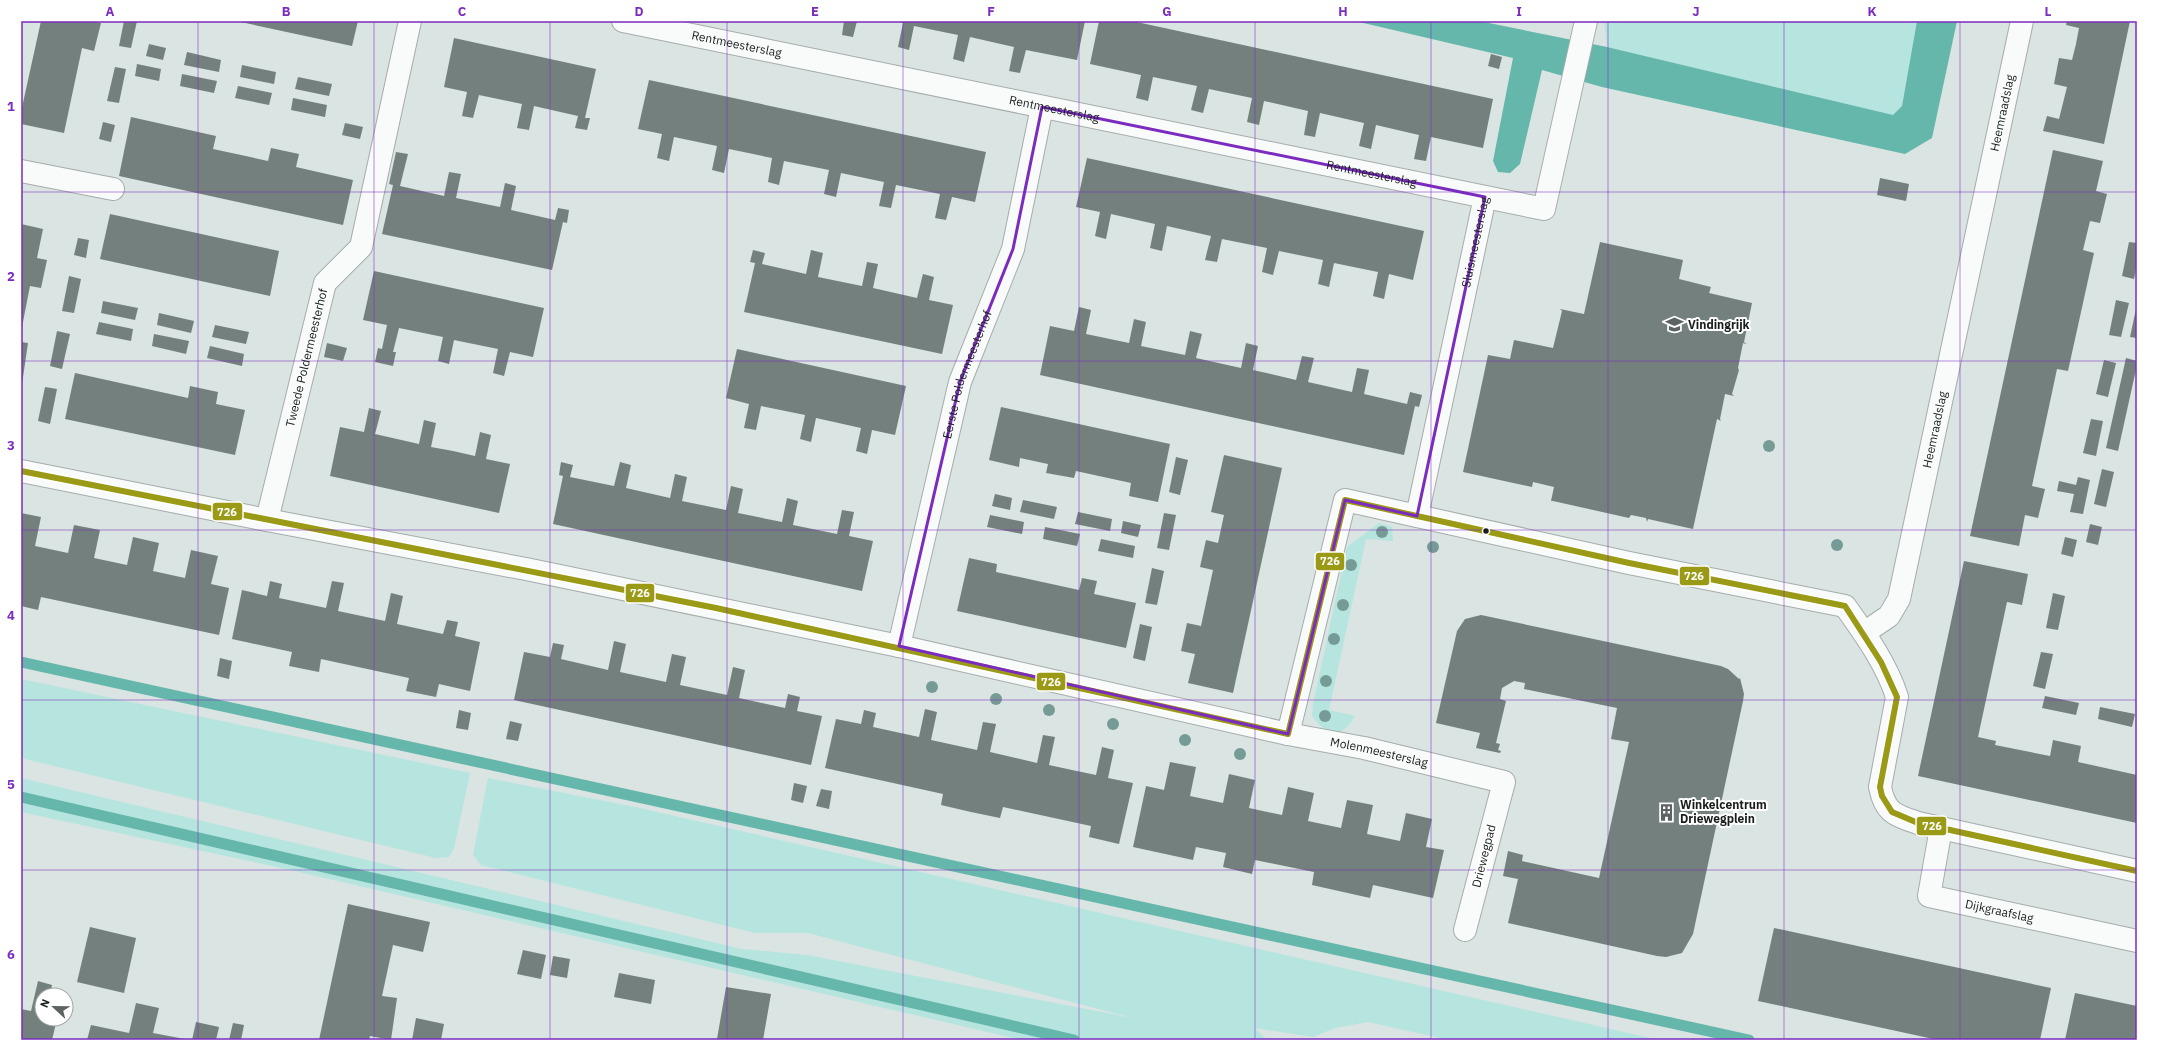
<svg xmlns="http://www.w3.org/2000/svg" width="2158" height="1061" font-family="'IBM Plex Sans',sans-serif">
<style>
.green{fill:#b5e5de}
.water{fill:#65b6ab}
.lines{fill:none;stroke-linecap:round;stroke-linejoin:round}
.stream{stroke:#65b6ab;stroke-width:11}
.building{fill:#73807e}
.minor-casing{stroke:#a6acab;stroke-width:24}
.minor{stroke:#f9fbfb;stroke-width:22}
.bus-1-casing{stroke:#fff;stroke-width:9}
.bus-1{stroke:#9b9a17;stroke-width:6}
.tree{fill:#769b96}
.marked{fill:none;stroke:#7b2cbf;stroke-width:3;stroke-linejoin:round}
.grid{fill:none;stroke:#7b2cbf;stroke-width:1;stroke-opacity:0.55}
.bus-dot{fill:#181e1d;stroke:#fff;stroke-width:1.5}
.labels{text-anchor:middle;stroke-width:4;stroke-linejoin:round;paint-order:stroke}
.street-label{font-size:12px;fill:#181e1d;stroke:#fff}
.poi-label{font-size:12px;font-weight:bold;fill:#181e1d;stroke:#fff;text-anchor:start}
.line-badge{stroke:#fff;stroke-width:1.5}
.badge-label{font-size:11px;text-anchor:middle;font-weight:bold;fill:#fff}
.neatline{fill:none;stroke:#7b2cbf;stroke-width:1.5}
.grid-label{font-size:13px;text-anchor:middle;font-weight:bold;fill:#7b2cbf}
</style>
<rect width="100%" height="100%" fill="#dae4e2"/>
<path class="green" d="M1604,21H1917L1902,106L1893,116L1607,47Z
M1379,523L1392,527L1393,541L1366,539L1329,710L1355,716C1341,740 1328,737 1312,716L1313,704L1347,547Z
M21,679L470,773L454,848L449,857L436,858L21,758Z
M21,778L742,949L807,955L1133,1018L808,933H755L481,865L473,855L488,778L635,807L1659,1040H1449L1368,1022L1335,1028L1313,1037L1255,1028L1267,1040H1022L295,871L21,812Z"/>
<path class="water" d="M1355,21H1479L1607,47L1893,115L1902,106L1917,21H1957L1932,138L1905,154L1602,87L1542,70L1520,164L1510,173L1498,172L1493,161L1513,58Z"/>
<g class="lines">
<path class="stream" d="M21,662L1749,1040
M21,797L1074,1040"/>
</g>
<path class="building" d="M41,21H89L101,23L94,51L82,48L64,133L21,124V112Z
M124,21H137L131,48L119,46Z
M236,21H358L352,46Z
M844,21H857L853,37L842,35Z
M897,21H1085L1077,60L1026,50L1020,73L1009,71L1014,47L970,37L964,62L953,59L958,35L914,26L909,50L898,47L903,23Z
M1099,21H1132L1493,99L1483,148L1431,137L1426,161L1414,159L1419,135L1376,125L1371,149L1359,146L1364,123L1320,113L1315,137L1304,135L1308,111L1264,101L1259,125L1247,122L1252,98L1209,89L1203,113L1191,110L1197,86L1153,77L1148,101L1136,98L1141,75L1090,64Z
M2067,21H2130L2104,144L2043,131L2047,116L2059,119L2067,87L2054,84L2059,58L2072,60L2076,44L2079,28L2066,25Z
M454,38L596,69L585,118H590L587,130L575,128L578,116L534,106L529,130L517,128L522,104L479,95L473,118L462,116L467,92L444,87Z
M149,44L166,48L163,60L146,56Z
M187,52L221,60L219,72L184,65Z
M1491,54L1502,57L1499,69L1488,66Z
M137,64L161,69L159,81L135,76Z
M242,65L276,72L274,84L240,77Z
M115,67L126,69L119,103L107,101Z
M182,74L217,81L214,93L180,86Z
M298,77L332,84L329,96L295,89Z
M649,80L986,152L975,202L952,197L946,220L935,218L940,194L896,185L891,208L879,206L884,182L841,173L836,197L824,194L829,170L784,161L779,185L768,182L772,158L729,149L724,173L712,170L717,146L674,137L669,161L657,158L662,134L638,129Z
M238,86L272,93L269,105L235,98Z
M293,98L327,105L325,117L291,110Z
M131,117L216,136L213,149L241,155L268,161L271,148L299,154L296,167L353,180L343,225L119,176Z
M103,122L115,125L111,142L99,139Z
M345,123L363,127L360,139L342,135Z
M2053,150L2103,161L2096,191L2107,194L2100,223L2090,221L2083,250L2094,253L2068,371L2057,369L2032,486L2045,489L2038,518L2025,515L2019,546L1970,536Z
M396,152L408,154L400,186L444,196L449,172L461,174L456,198L500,207L505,183L516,186L511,210L555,220L558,208L569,210L567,223L563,222L552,270L382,234L393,185L389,184Z
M1087,158L1424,231L1413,280L1389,274L1384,299L1373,296L1378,272L1334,263L1329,287L1318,284L1323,260L1279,251L1273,275L1262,272L1267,248L1222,239L1217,262L1205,260L1211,236L1167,226L1162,251L1150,248L1155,224L1111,214L1106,239L1095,236L1100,212L1076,207Z
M1880,178L1909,184L1906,201L1877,195Z
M110,214L279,251L270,296L100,259Z
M21,224L43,229L37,258L47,260L41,288L30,286L22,327Z
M78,238L89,240L86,258L74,255Z
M1600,242L1683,260L1679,279L1711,287L1709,293L1752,303L1744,342L1747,344L1743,343L1738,368L1739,370L1732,394L1734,396L1725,394L1720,419L1721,421L1717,419L1693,529L1648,519L1647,522L1646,518L1631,515L1629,518L1553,501H1551L1554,487L1533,482L1532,487L1463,472L1488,355L1510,359L1514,340L1553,348L1562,311L1560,309L1584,314Z
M2129,242L2137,243V264L2134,279L2122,276Z
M753,250L765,253L762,264L806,274L811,250L823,253L818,277L862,286L867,262L878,264L873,288L917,298L923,274L934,277L929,300L953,305L942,354L744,312L755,263L750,262Z
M374,271L544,308L533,357L510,352L504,376L493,373L498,349L454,340L449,364L438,361L443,337L399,328L393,352H396L393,366L375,362L378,348L382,349L387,325L363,320Z
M69,276L81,279L74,313L62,311Z
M2116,300L2129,303L2121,337L2109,335Z
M103,301L138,308L135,320L101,313Z
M1079,307L1091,310L1086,334L1129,343L1134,319L1146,322L1141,346L1185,355L1190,331L1202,334L1196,358L1241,368L1246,343L1258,346L1253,370L1275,375L1296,380L1302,356L1314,358L1308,382L1352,392L1357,368L1369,370L1364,394L1407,404L1410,392L1422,395L1419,407L1415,406L1404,455L1040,375L1050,326L1074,331Z
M2136,309H2137V338L2130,337Z
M159,313L194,321L191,333L157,325Z
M99,322L133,329L131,341L96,334Z
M215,325L249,332L246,344L212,337Z
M57,331L70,334L62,369L50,366Z
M154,334L189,341L186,354L152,346Z
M21,342L28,343L22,384H21Z
M327,343L347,348L343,361L324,357Z
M210,346L244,354L242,366L207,358Z
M737,349L906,386L895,435L872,430L867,454L856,451L861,428L816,418L811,442L800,439L805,415L761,406L756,430L744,428L749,404L726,398Z
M2126,358L2137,361V365L2118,451L2106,448Z
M2104,360L2116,363L2108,397L2096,394Z
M75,373L188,398L190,386L218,392L216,404L245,410L235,455L65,419Z
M45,387L57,389L50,424L38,421Z
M1001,407L1170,444L1158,502L1129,496L1131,483L1076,471L1074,478L1046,473L1048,464L1020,458L1019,467L989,460Z
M369,408L381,411L375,434L419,444L424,420L436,423L431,447L453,451L475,456L480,432L491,435L486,459L510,464L499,513L330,476L340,427L364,432Z
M2091,419L2103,421L2096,456L2083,453Z
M1224,455L1282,468L1233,693L1188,683L1195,654L1181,651L1187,623L1201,626L1213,570L1200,567L1206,540L1218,543L1224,515L1211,512Z
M1176,457L1188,460L1180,495L1169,492Z
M561,462L573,465L570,477L614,486L620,462L631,465L626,488L670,498L675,474L687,477L682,501L726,510L731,486L743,489L738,513L782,522L787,498L798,501L793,525L837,534L842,510L854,512L849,536L873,541L862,591L553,524L563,476L559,475Z
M2102,469L2114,472L2106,507L2094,504Z
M2078,477L2090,480L2083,514L2070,512L2074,494L2057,491L2059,481L2076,485Z
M995,494L1012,498L1010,510L992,506Z
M1023,500L1057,507L1054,519L1020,512Z
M1078,512L1112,519L1110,531L1075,524Z
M21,513L41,517L35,546L68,553L74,525L100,530L94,558L127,565L133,537L159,543L153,571L185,578L191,550L218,556L211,584L229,588L219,635L41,597L38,610L21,606Z
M1164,513L1176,515L1169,550L1157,548Z
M990,515L1024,522L1022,534L987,527Z
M1123,521L1141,525L1138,537L1121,533Z
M2090,524L2102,527L2098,545L2086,542Z
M1045,527L1080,534L1077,546L1043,539Z
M2065,537L2077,540L2073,557L2061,554Z
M1101,539L1135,546L1133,558L1098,551Z
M969,558L997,564L996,572L1079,590L1082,578L1097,581L1094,594L1136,603L1126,648L957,611Z
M1964,561L2028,574L2022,605L2007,602L1978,737L1996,741L1995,745L2050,756L2053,740L2081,746L2078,762L2137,775V823L1918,776Z
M1152,568L1164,571L1157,605L1145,603Z
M270,581L282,584L279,598L326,608L332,581L344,583L338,611L385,621L391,593L403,596L397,624L443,634L447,620L458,622L455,636L480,642L470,691L439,684L436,697L406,691L409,678L321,659L319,672L289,666L292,652L232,639L242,590L267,596Z
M2053,593L2065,596L2058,630L2046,628Z
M1481,615L1721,666L1728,669L1739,679L1740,678L1744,694L1743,701L1693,934L1682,953L1666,957L1657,956L1508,923L1518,879L1503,876L1508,851L1523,855L1522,861L1599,878L1629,742L1611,739L1617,708L1524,689L1525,683L1514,681L1502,688L1500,699L1506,701L1496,743L1500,744L1498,750L1501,751L1500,753L1476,748L1480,733L1436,723L1457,631L1465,619Z
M1140,624L1152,627L1145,661L1133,658Z
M614,641L626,644L620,672L666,682L672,654L686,657L680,685L727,695L733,667L745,670L739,698L785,708L788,694L800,697L797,711L822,716L811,765L514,700L524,652L550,657L553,643L564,645L561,659L608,670Z
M2041,652L2053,654L2045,689L2033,686Z
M220,658L232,661L229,679L217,676Z
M2045,696L2079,703L2076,715L2042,708Z
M2100,707L2135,714L2132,727L2098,719Z
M925,709L937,712L931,740L977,750L983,722L996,724L990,752L1037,763L1043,735L1055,737L1049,765L1072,770L1096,775L1102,747L1114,750L1108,778L1133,783L1119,844L1089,837L1091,826L1003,807L1000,818L971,812L941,805L943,794L825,768L836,719L861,724L864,710L876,713L873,727L919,737Z
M459,710L471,713L468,730L456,728Z
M510,721L522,724L518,741L506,739Z
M1170,762L1196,767L1190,796L1223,803L1229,774L1255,780L1249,808L1282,815L1288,787L1314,793L1308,821L1341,828L1347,800L1373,805L1367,834L1400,841L1406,813L1432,819L1426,847L1444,850L1433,898L1373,885L1370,898L1312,885L1314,872L1255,860L1252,874L1223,867L1226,853L1196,847L1193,860L1133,847L1146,786L1164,790Z
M794,783L807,786L803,803L791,800Z
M821,789L832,791L829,809L816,806Z
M348,904L430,922L423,952L393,945L382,996L397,998L391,1040L370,1036L369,1040H319Z
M90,927L136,938L124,993L77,982Z
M1774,928L2051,988L2040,1040H1938L1758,1001Z
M523,950L546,955L541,979L517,974Z
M553,956L570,959L567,978L550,975Z
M619,973L655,980L651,1004L614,997Z
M38,981L52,985L50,995H42V1019H57L52,1040H21V1009L31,1011Z
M726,987L771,994L763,1040L717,1039Z
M2075,993L2137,1006V1040H2065Z
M136,1003L159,1008L153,1033L190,1040H87L91,1025L129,1033Z
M416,1018L444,1024L441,1040H412Z
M196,1022L219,1027L216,1040H192Z
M233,1023L244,1025L241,1040H229Z"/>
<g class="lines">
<defs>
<g id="minor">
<path id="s1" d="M623,21L1544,209L1586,21"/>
<path d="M21,171L113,189"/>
<path id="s2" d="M21,471L267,520L526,569L899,646L1288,734L1364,748L1504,782L1465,930"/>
<path id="s3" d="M1417,516L1485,197"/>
<path id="s4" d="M267,520L325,283L361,247L410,21"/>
<path id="s5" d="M1864,633L1889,616L1899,599L2022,21"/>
<path id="s6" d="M899,646L960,382L1013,249L1042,107"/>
<path d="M1288,734L1345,500L1629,563L1845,606C1865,634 1887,665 1897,697L1880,787C1885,813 1895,815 1918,823L2137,871"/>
<path id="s7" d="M1941,828L1929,896L2137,941"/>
</g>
</defs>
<use href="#minor" class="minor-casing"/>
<use href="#minor" class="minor"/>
<defs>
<path id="bus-1" d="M21,471L716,608L1288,734L1345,500L1629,563L1845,606L1881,662L1897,697L1880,787L1882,796L1892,812L1918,823L2137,871"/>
</defs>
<use href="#bus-1" class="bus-1-casing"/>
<use href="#bus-1" class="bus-1"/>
</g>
<g class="tree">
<circle cx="1769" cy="446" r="6"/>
<circle cx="1382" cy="532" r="6"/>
<circle cx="1837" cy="545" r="6"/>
<circle cx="1433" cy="547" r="6"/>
<circle cx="1351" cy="565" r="6"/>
<circle cx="1343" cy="605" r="6"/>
<circle cx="1334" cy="639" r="6"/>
<circle cx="1326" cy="681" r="6"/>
<circle cx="932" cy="687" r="6"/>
<circle cx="996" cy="699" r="6"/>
<circle cx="1049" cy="710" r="6"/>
<circle cx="1325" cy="716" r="6"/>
<circle cx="1113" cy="724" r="6"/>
<circle cx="1185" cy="740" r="6"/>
<circle cx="1240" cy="754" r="6"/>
</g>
<path class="marked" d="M1042,107L1485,197L1417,516L1345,500L1288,734L899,646L960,382L1013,249Z"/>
<path class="grid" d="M198,21V1040M374,21V1040M550,21V1040M727,21V1040M903,21V1040M1079,21V1040M1255,21V1040M1431,21V1040M1608,21V1040M1784,21V1040M1960,21V1040M21,192H2137M21,361H2137M21,530H2137M21,700H2137M21,870H2137"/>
<defs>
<symbol id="school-bare" viewBox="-9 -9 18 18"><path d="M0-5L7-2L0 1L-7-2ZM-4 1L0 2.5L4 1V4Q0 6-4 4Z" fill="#5c6362" stroke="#fff" stroke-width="2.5" paint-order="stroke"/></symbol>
<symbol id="building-bare" viewBox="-9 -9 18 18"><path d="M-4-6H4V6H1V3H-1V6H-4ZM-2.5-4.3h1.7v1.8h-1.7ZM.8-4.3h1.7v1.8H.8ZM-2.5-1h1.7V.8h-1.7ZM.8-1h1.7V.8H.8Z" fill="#5c6362" stroke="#fff" stroke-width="2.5" paint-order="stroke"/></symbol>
</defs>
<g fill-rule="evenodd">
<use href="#school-bare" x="1662" y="312" width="25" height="25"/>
<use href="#building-bare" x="1654" y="800" width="25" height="25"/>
</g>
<circle class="bus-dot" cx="1486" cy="531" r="3.5"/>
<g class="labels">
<g class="street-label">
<text dy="4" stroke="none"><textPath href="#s1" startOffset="116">Rentmeesterslag</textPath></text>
<text dy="4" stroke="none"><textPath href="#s1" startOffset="440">Rentmeesterslag</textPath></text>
<text dy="4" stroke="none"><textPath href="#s5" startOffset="547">Heemraadslag</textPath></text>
<text dy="4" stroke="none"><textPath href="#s1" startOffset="764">Rentmeesterslag</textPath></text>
<text dy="4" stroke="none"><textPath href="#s3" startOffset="280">Sluismeesterslag</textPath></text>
<text dy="4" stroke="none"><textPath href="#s4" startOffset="167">Tweede Poldermeesterhof</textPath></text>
<text dy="4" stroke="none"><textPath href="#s6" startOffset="280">Eerste Poldermeesterhof</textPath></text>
<text dy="4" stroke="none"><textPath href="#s5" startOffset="223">Heemraadslag</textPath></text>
<text dy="4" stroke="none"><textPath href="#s2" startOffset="1387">Molenmeesterslag</textPath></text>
<text transform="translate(1484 856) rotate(-76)" y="4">Driewegpad</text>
<text dy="4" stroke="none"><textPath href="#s7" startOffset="141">Dijkgraafslag</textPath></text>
</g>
<g class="poi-label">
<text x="1688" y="329">Vindingrijk</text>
<text x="1680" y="809">Winkelcentrum<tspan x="1680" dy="14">Driewegplein</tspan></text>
</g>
</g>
<g class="line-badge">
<rect x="212" y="502" width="31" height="19" rx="4" fill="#9b9a17"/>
<rect x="1315" y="552" width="30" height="19" rx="4" fill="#9b9a17"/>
<rect x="1679" y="566" width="31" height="20" rx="4" fill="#9b9a17"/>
<rect x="625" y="583" width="30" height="20" rx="4" fill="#9b9a17"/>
<rect x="1036" y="672" width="30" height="19" rx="4" fill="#9b9a17"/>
<rect x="1916" y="816" width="31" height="20" rx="4" fill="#9b9a17"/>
</g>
<g class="badge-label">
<text x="227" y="516">726</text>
<text x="1330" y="565">726</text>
<text x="1694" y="580">726</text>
<text x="640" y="597">726</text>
<text x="1051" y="686">726</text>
<text x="1932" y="830">726</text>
</g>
<rect width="2158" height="1061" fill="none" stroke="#ffffff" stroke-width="44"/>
<g transform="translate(54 1007) rotate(292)"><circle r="19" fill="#ffffff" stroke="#a3a5a5"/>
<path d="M0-3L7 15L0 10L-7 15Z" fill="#5c6362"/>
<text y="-6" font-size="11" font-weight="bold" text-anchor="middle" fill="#181e1d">N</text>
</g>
<rect x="22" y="22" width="2114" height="1017" class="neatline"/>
<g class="grid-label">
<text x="110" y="16">A</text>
<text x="286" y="16">B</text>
<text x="462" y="16">C</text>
<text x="639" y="16">D</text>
<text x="815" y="16">E</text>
<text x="991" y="16">F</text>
<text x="1167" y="16">G</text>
<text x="1343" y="16">H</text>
<text x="1519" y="16">I</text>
<text x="1696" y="16">J</text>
<text x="1872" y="16">K</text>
<text x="2048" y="16">L</text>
<text x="11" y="111">1</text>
<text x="11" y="281">2</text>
<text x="11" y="450">3</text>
<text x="11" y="620">4</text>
<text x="11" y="789">5</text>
<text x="11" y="959">6</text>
</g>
</svg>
